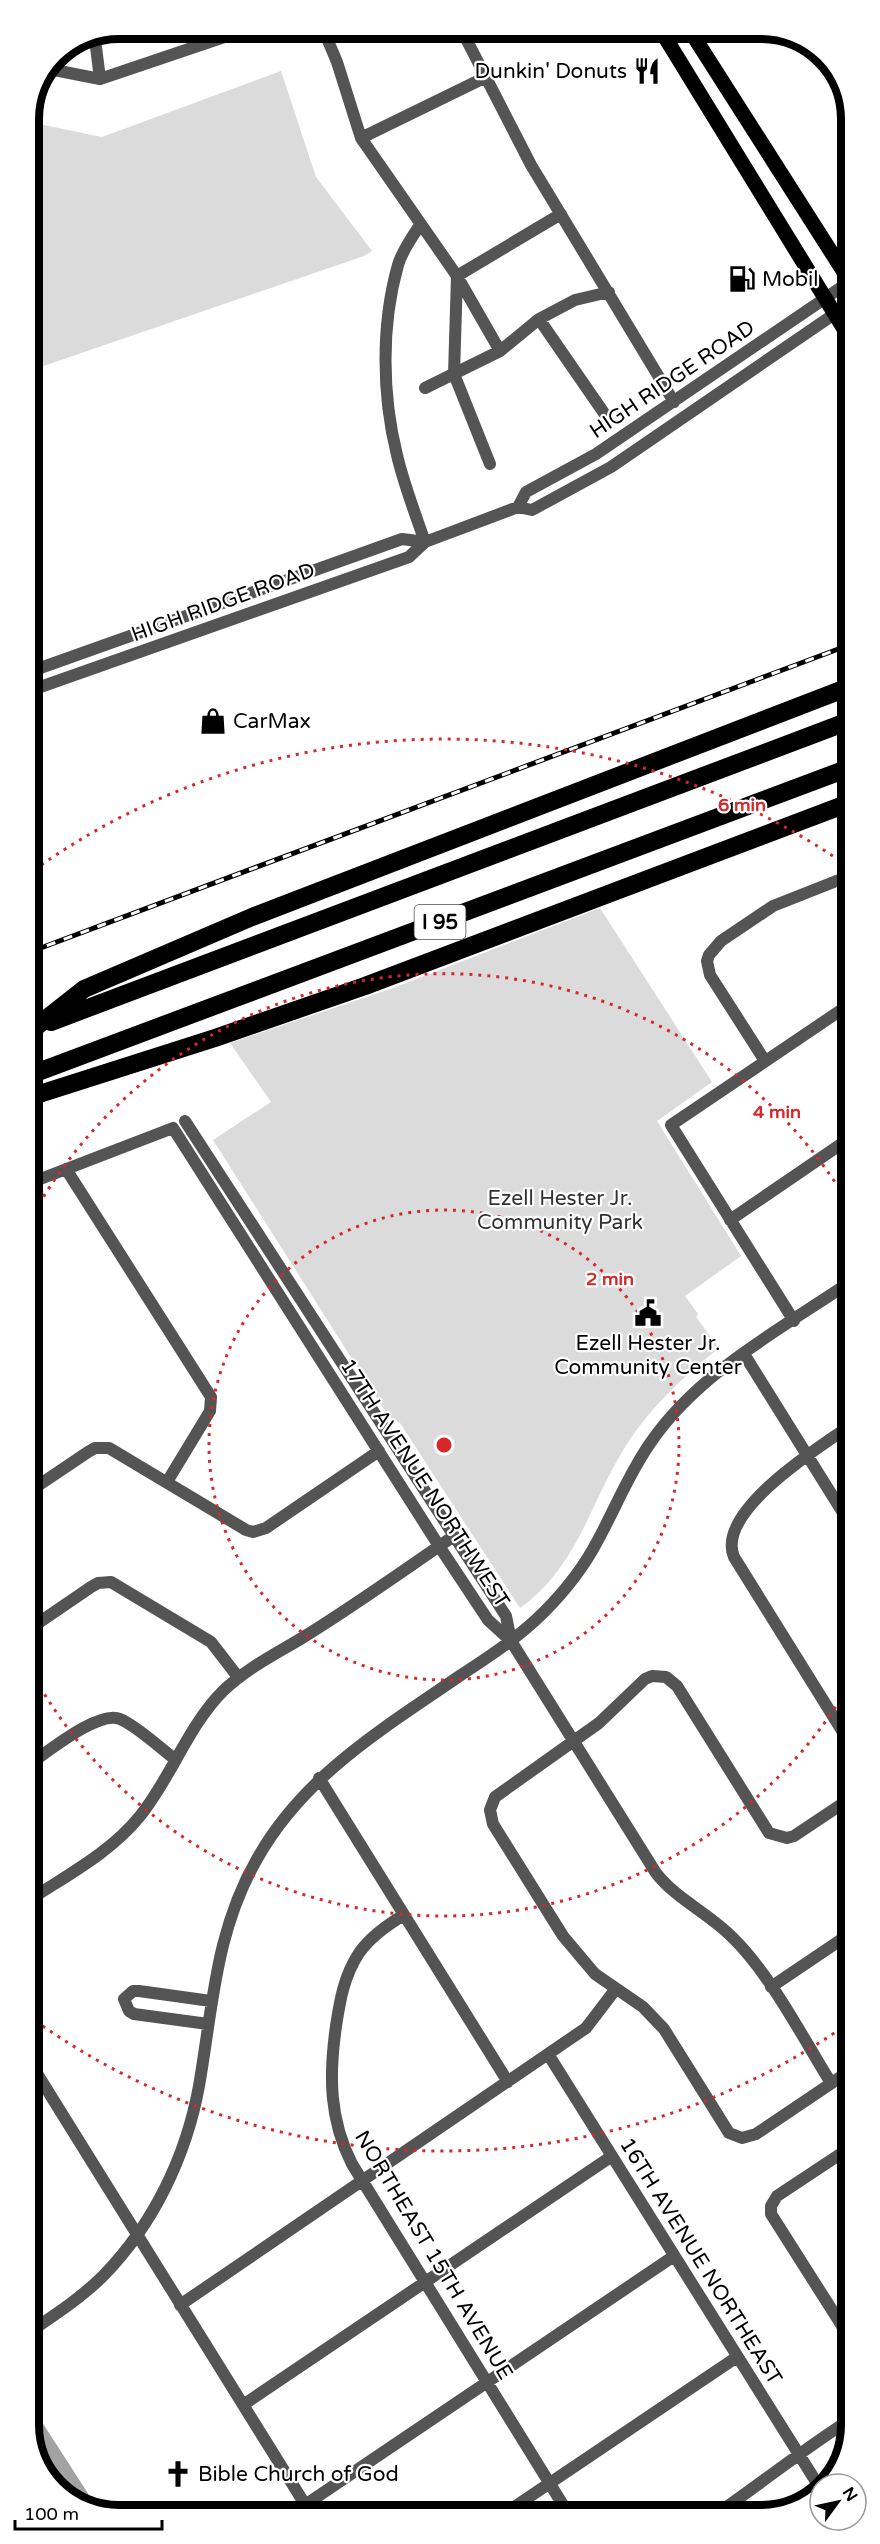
<svg xmlns="http://www.w3.org/2000/svg" width="880" height="2544" font-family="'Varela Round',sans-serif">
<style>
.green{fill:#dbdbdb}
.water{fill:#a2a2a2}
.lines{fill:none;stroke-linecap:round;stroke-linejoin:round}
.minor{stroke:#545454;stroke-width:12}
.major{stroke:#000;stroke-width:15}
.highway{stroke:#000;stroke-width:18}
.rail-casing{stroke:#000;stroke-width:5}
.rail{stroke:#fff;stroke-width:3;stroke-dasharray:9;stroke-linecap:butt}
.ring{fill:none;stroke:#d62828;stroke-width:3;stroke-dasharray:3 6}
.labels{text-anchor:middle;stroke-width:4.5;stroke-linejoin:round;paint-order:stroke}
.shield{fill:#fff;stroke:#4c4c4c;stroke-width:1.5}
.shield-label{font-size:20px;font-weight:bold;fill:#000}
.poi-label{font-size:21px;fill:#000;stroke:#fff;text-anchor:start}
.street-label{font-size:21px;fill:#000;stroke:#fff}
.park-label{font-size:21px;fill:#323232;stroke:#fff}
.rim{fill:none;stroke:#000;stroke-width:8}
.centre{fill:#d62828;stroke:#fff;stroke-width:3}
.ring-label{font-size:18px;text-anchor:middle;font-weight:bold;fill:#d62828;stroke:#fff;stroke-width:4.5;stroke-linejoin:round;paint-order:stroke}
</style>
<rect width="100%" height="100%" fill="#fff"/>
<path class="green" d="M281,71L316,177L372,251L364,256L29,371V122L102,137Z
M600,908L712,1082L657,1121L741,1256L685,1296L698,1314L696,1317L719,1348C682,1378 647,1410 622,1452C589,1507 576,1568 520,1608L400,1423L389,1417L213,1140L271,1102L230,1043L393,988Z"/>
<path class="water" d="M31,2405L98,2509L60,2493L32,2448Z"/>
<g class="lines">
<path class="minor" d="M323,29L337,62L361,138L457,276L500,351
M461,29L531,165L674,402
M95,39L100,79
M49,69L100,79L248,29
M361,138L486,77
M420,225C412,237 402,251 398,265C381,325 382,395 397,455C404,485 415,513 425,542
M539,319L606,416
M425,388L500,351L539,319L575,300L609,292
M490,464L454,374L457,276L561,214
M518,507L526,492L596,454L849,282
M29,672L402,539L425,542L518,507L532,510L611,467L849,304
M29,691L409,557L425,542
M765,1061L710,975L707,961L709,955L721,941L773,906L849,876
M185,1121L506,1616L511,1641
M66,1169L211,1397L210,1411L167,1482
M30,1183L173,1128L439,1546L488,1620L511,1641L656,1873C677,1900 709,1913 733,1938C770,1974 803,2038 831,2083
M730,1220L850,1138
M30,1320L36,1337L30,1351
M794,1321L671,1125L850,1004
M744,1354L850,1524
M850,1426C819,1447 715,1512 734,1557L851,1745
M30,1491L88,1452L95,1448H109L246,1530L253,1532L266,1528L379,1451
M31,1628L91,1587L98,1583L111,1582L211,1642L238,1677
M31,1763C49,1751 99,1710 120,1719C137,1726 160,1748 176,1760
M319,1778L508,2082
M851,1798L794,1836L787,1838L769,1833L677,1686L666,1677L652,1676L645,1679L599,1723L495,1797L490,1810L493,1824L563,1936L595,1974L643,2007L664,2029L729,2133L742,2138L756,2134L851,2070
M31,1899C69,1874 111,1852 140,1816C171,1778 188,1726 223,1691C247,1668 274,1655 302,1638C354,1606 404,1570 454,1536
M404,1915C387,1925 371,1936 359,1953C344,1976 340,2000 336,2026C329,2075 329,2119 352,2164L568,2513
M771,1987L851,1933
M208,2024L134,2014L129,2011L124,1999L133,1991H139L211,2001
M548,2054L820,2488
M31,2064L311,2514
M851,2147L777,2196L771,2206V2214L851,2340
M180,2305L586,2028L615,1990
M31,2331C56,2314 82,2297 103,2276C153,2225 186,2157 199,2086C213,2006 215,1932 257,1859C304,1775 384,1728 461,1675C490,1656 519,1637 544,1612C565,1591 584,1567 598,1540C616,1507 629,1473 651,1442C699,1372 781,1329 850,1282
M243,2405L612,2156
M305,2505L674,2256
M718,2513C763,2482 805,2448 851,2419
M504,2514L737,2357"/>
<path class="major" d="M660,29L849,337
M689,29L849,280"/>
<path class="highway" d="M51,1022L849,721
M32,1030L84,989L252,917L849,687
M30,1075L849,768
M30,1097L215,1038L365,986L849,803"/>
<defs>
<path id="rail" d="M30,952L849,645"/>
</defs>
<use href="#rail" class="rail-casing"/>
<use href="#rail" class="rail"/>
</g>
<g class="ring">
<circle cx="444" cy="1445" r="235"/>
<path d="M850 1684A471 471 0 0 1 32 1673M30 1220A471 471 0 0 1 850 1206"/>
<path d="M849 2023A706 706 0 0 1 34 2020M34 870A706 706 0 0 1 849 867"/>
</g>
<defs>
<symbol id="restaurant-bare" viewBox="-9 -9 18 18"><path d="M-5-6h1v4h1v-4h1v4h1v-4h1v5L-1.5 .5V6h-2V.5L-5-1ZM5-6V6H3V1.5H1.5Q1.5-4 5-6Z" fill="#000" stroke="#fff" stroke-width="2.5" paint-order="stroke"/></symbol>
<symbol id="fuel-bare" viewBox="-9 -9 18 18"><path d="M-5.5-6h7V0h2V4h1.3V-2.5L3-4.5l.8-.8L6-3V5H2.5V1h-1V6h-7ZM-4.2-4.7v3.2H.2V-4.7Z" fill="#000" stroke="#fff" stroke-width="2.5" paint-order="stroke"/></symbol>
<symbol id="shop-bare" viewBox="-9 -9 18 18"><path d="M-5-2.5h2.3a2.7 3.5 0 0 1 5.4 0H5L5.5 6h-11ZM-1.5-2.5h3a1.5 2.3 0 0 0-3 0Z" fill="#000" stroke="#fff" stroke-width="2.5" paint-order="stroke"/></symbol>
<symbol id="civic-bare" viewBox="-9 -9 18 18"><path d="M-.6-6.5H3V-4.5H.6V-3L4-1V1h2V6H-6V1h2V-1L-.6-3ZM-1.2 2.5V6h2.4V2.5Z" fill="#000" stroke="#fff" stroke-width="2.5" paint-order="stroke"/></symbol>
<symbol id="church-bare" viewBox="-9 -9 18 18"><path d="M-1.2-6h2.4v3.5h3.3v2.4h-3.3V6h-2.4V-.1h-3.3v-2.4h3.3Z" fill="#000" stroke="#fff" stroke-width="2.5" paint-order="stroke"/></symbol>
</defs>
<g fill-rule="evenodd">
<use href="#restaurant-bare" x="628" y="52" width="38" height="38"/>
<use href="#fuel-bare" x="723" y="260" width="38" height="38"/>
<use href="#shop-bare" x="194" y="702" width="38" height="38"/>
<use href="#civic-bare" x="629" y="1294" width="38" height="38"/>
<use href="#church-bare" x="159" y="2455" width="38" height="38"/>
</g>
<g class="labels">
<rect class="shield" x="414.5" y="905" width="51" height="34" rx="4.5"/>
<g class="shield-label">
<text x="440" y="929">I 95</text>
</g>
<g class="poi-label">
<text x="627" y="78" text-anchor="end">Dunkin' Donuts</text>
<text x="762" y="286">Mobil</text>
<text x="233" y="728">CarMax</text>
<text x="648" y="1350" text-anchor="middle">Ezell Hester Jr.<tspan x="648" dy="24">Community Center</tspan></text>
<text x="198" y="2481">Bible Church of God</text>
</g>
<g class="street-label">
<text transform="translate(672 379) rotate(-34)" y="7">HIGH RIDGE ROAD</text>
<text transform="translate(223 602) rotate(-20)" y="7">HIGH RIDGE ROAD</text>
<text transform="translate(425 1483) rotate(57)" y="7">17TH AVENUE NORTHWEST</text>
<text transform="translate(434 2255) rotate(59)" y="7">NORTHEAST 15TH AVENUE</text>
<text transform="translate(701 2261) rotate(58)" y="7">16TH AVENUE NORTHEAST</text>
</g>
<g class="park-label">
<text x="560" y="1205">Ezell Hester Jr.<tspan x="560" dy="24">Community Park</tspan></text>
</g>
</g>
<path d="M0 0H880V2544H0ZM119 39H761A80 80 0 0 1 841 119V2425A80 80 0 0 1 761 2505H119A80 80 0 0 1 39 2425V119A80 80 0 0 1 119 39Z" fill="#fff" fill-rule="evenodd"/>
<path class="rim" d="M119 39H761A80 80 0 0 1 841 119V2425A80 80 0 0 1 761 2505H119A80 80 0 0 1 39 2425V119A80 80 0 0 1 119 39Z"/>
<circle cx="444" cy="1445" r="9" class="centre"/>
<g class="ring-label">
<text x="742" y="811">6 min</text>
<text x="777" y="1118">4 min</text>
<text x="610" y="1285">2 min</text>
</g>
<g transform="translate(838 2502) rotate(57)"><circle r="28" fill="#ffffff" stroke="#999999" stroke-width="1.5"/>
<path d="M0-4.5L10 22L0 15L-10 22Z" fill="#000000"/>
<text y="-9" font-size="16" font-weight="bold" text-anchor="middle" fill="#000000">N</text>
</g>
<path d="M15 2520v9h147v-9" fill="none" stroke="#000000" stroke-width="3"/>
<text x="24" y="2520" font-size="18" fill="#000000" stroke="#ffffff" stroke-width="4.5" paint-order="stroke">100 m</text>
</svg>
